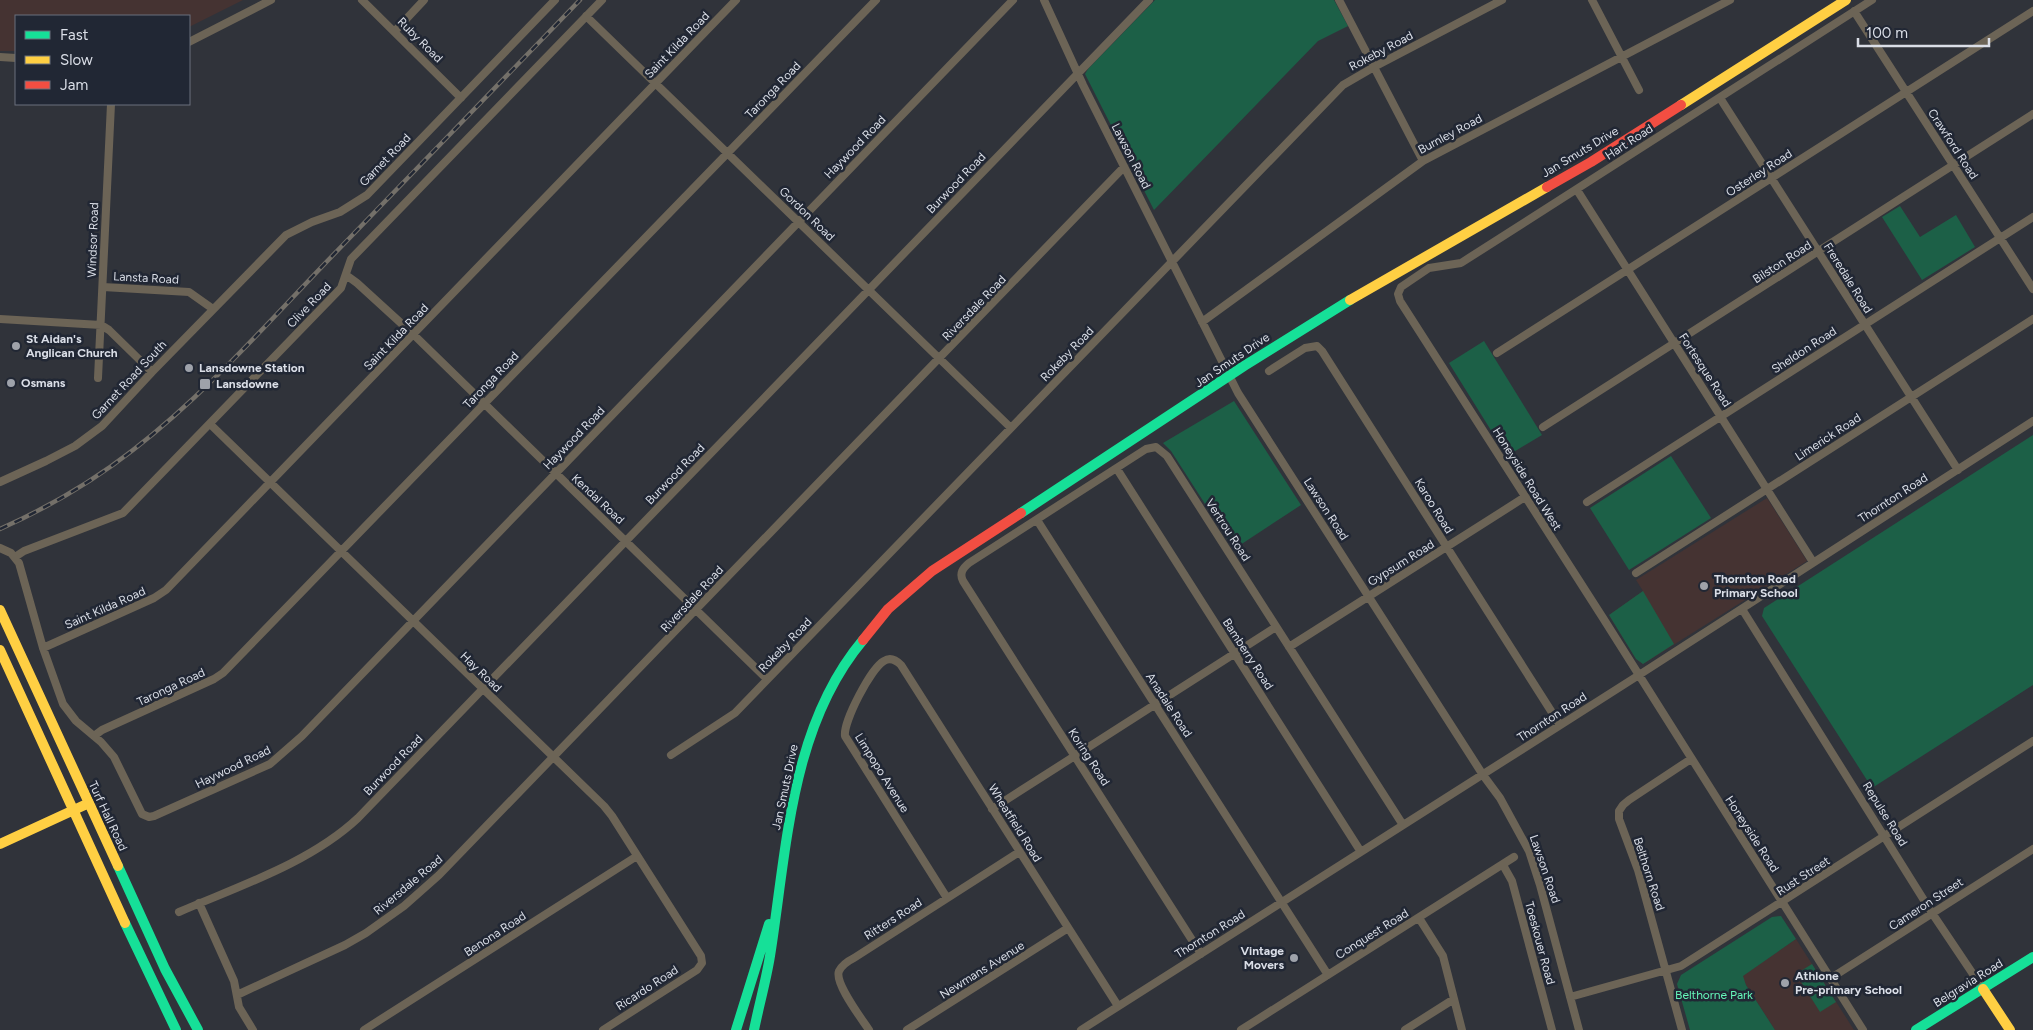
<svg xmlns="http://www.w3.org/2000/svg" width="2033" height="1030" font-family="Figtree,sans-serif">
<style>
.education{fill:#453332}
.green{fill:#1c6047}
.lines{fill:none;stroke-linecap:round;stroke-linejoin:round}
.street{stroke:#6c6456;stroke-width:8}
.fast{stroke:#16e098;stroke-width:10}
.slow{stroke:#ffcf43;stroke-width:10}
.jam{stroke:#f24e42;stroke-width:10}
.rail-casing{stroke:#747069;stroke-width:4.5}
.rail{stroke:#212734;stroke-width:2.5;stroke-dasharray:8;stroke-linecap:butt}
.poi-dot{fill:#9ea2aa;stroke:#212734;stroke-width:2}
.labels{text-anchor:middle;stroke-width:5;stroke-linejoin:round;paint-order:stroke}
.street-label{font-size:12px;fill:#dadee7;stroke:#212734}
.poi-label{font-size:12px;font-weight:bold;fill:#dadee7;stroke:#212734;text-anchor:start}
.park-label{font-size:12px;fill:#65f8ba;stroke:#212734}
</style>
<rect width="100%" height="100%" fill="#30333a"/>
<path class="education" d="M0,0H243L189,27V16H16V51H0Z
M1767,498L1807,561L1643,664L1636,659L1609,615L1643,591L1636,580Z
M1796,939L1854,1030H1775L1746,985L1742,976Z"/>
<path class="green" d="M1155,0H1334L1348,26L1318,41L1154,210L1085,74L1088,69Z
M1900,206L1920,237L1956,215L1975,247L1922,280L1882,217Z
M1484,341L1542,435L1507,456L1449,363Z
M1234,401L1301,505L1234,549L1171,451L1163,443Z
M2033,435V685L1872,788L1762,616L1764,608Z
M1671,456L1711,518L1629,570L1590,508Z
M1643,591L1674,644L1643,664L1636,659L1609,615Z
M1781,916L1796,939L1743,976L1746,985L1775,1030H1690L1677,984L1681,975L1772,917Z
M1812,964L1836,1002L1820,1012L1796,974Z"/>
<g class="lines">
<path class="street" d="M362,0L461,98
M1044,0L1083,85L1238,393L1483,775L1500,798L1529,851L1540,885L1579,1030
M1339,0L1423,161
M1592,0L1639,90
M1854,11L2033,289
M586,16L1011,428
M395,31L424,0
M189,42L271,0
M0,57L16,58
M1720,98L1958,470
M1577,190L1813,562
M346,275L357,283L414,335L767,679
M103,287L189,292L213,309
M0,319L101,325L109,330L152,372
M1202,322L1423,161L1730,0
M1497,353L2033,11
M1269,371L1305,348L1317,346L1322,351L1560,725
M98,378L111,104
M210,424L604,806L612,816L701,956L702,963L697,970L603,1030
M1543,427L2033,114
M1117,469L1361,852
M0,482L46,461L75,446L102,426L152,372L286,235L312,222L340,212L367,195L555,0
M1587,502L2033,217
M1037,520L1328,975
M0,548L11,553L19,563L43,648L63,704L76,721L101,742L114,757L142,814L149,817L154,816L270,764L302,736L1013,0
M15,557L24,551L123,513L341,288L351,259L602,0
M1636,573L2033,319
M1742,609L1932,913L1983,989
M1289,647L1525,497
M43,648L154,598L166,590L736,0
M94,736L102,730L214,679L223,673L876,0
M671,755L735,713L1343,85L1374,67L1502,0
M992,809L1276,627
M1503,865L1512,881L1552,1030
M947,898L845,736C843,722 871,668 884,661C890,657 896,660 901,665L1118,1006
M199,903L234,981L239,1007L253,1030
M179,912C239,886 310,863 358,818L1149,0
M1419,918L1443,956L1462,1030
M1201,954L963,581C959,573 963,568 969,563L1146,449L1156,447L1167,456L1403,825
M1831,978L2033,849
M237,995L345,945L366,933L404,906L439,875L1124,167
M1570,997L1681,966L2033,741
M364,1030L637,856
M869,1030C862,1019 834,983 839,971C842,965 848,961 854,958L1019,852
M907,1030L1068,928
M1081,1030L1639,675L2033,421
M1241,1030L1514,857
M1405,1030L1454,999
M1682,1030L1638,870L1619,819V811L1623,805L1629,800L1691,759
M1863,1030L1603,618L1400,301L1398,294L1401,287L1429,268L1461,263L1872,0"/>
<path class="fast" d="M1021,513L1244,366L1350,300
M118,866L165,969L198,1030
M125,923L176,1030
M736,1030L769,924
M754,1030C759,1005 766,981 770,956C787,849 790,727 863,640
M1916,1030L2033,957"/>
<path class="slow" d="M1681,105L1846,0
M1350,300L1547,187
M0,610L118,866
M0,650L125,923
M0,844L89,803
M1983,989L2010,1030"/>
<path class="jam" d="M1547,187L1591,162L1681,105
M863,640L888,609L932,571L1021,513"/>
<defs>
<path id="rail" d="M0,529C47,508 92,482 133,450C208,392 271,319 337,251C418,167 499,84 580,0"/>
</defs>
<use href="#rail" class="rail-casing"/>
<use href="#rail" class="rail"/>
</g>
<g class="poi-dot">
<circle cx="16" cy="346" r="5"/>
<circle cx="189" cy="368" r="5"/>
<circle cx="11" cy="383" r="5"/>
<rect x="199" y="378" width="12" height="12" rx="2.5"/>
<circle cx="1704" cy="586" r="5"/>
<circle cx="1294" cy="958" r="5"/>
<circle cx="1785" cy="983" r="5"/>
</g>
<g class="labels">
<g class="street-label">
<text transform="translate(420 40) rotate(45)" y="4">Ruby Road</text>
<text transform="translate(677 45) rotate(-46)" y="4">Saint Kilda Road</text>
<text transform="translate(1381 51) rotate(-28)" y="4">Rokeby Road</text>
<text transform="translate(773 90) rotate(-46)" y="4">Taronga Road</text>
<text transform="translate(1450 134) rotate(-28)" y="4">Burnley Road</text>
<text transform="translate(1629 142) rotate(-33)" y="4">Hart Road</text>
<text transform="translate(1953 144) rotate(57)" y="4">Crawford Road</text>
<text transform="translate(855 147) rotate(-46)" y="4">Haywood Road</text>
<text transform="translate(1580 152) rotate(-31)" y="4">Jan Smuts Drive</text>
<text transform="translate(1131 156) rotate(63)" y="4">Lawson Road</text>
<text transform="translate(385 160) rotate(-46)" y="4">Garnet Road</text>
<text transform="translate(1759 173) rotate(-33)" y="4">Osterley Road</text>
<text transform="translate(956 183) rotate(-46)" y="4">Burwood Road</text>
<text transform="translate(807 214) rotate(44)" y="4">Gordon Road</text>
<text transform="translate(93 240) rotate(-88)" y="4">Windsor Road</text>
<text transform="translate(1782 262) rotate(-33)" y="4">Bilston Road</text>
<text transform="translate(146 278) rotate(3)" y="4">Lansta Road</text>
<text transform="translate(1848 278) rotate(58)" y="4">Freredale Road</text>
<text transform="translate(309 305) rotate(-46)" y="4">Clive Road</text>
<text transform="translate(974 308) rotate(-46)" y="4">Riversdale Road</text>
<text transform="translate(396 337) rotate(-46)" y="4">Saint Kilda Road</text>
<text transform="translate(1804 350) rotate(-33)" y="4">Sheldon Road</text>
<text transform="translate(1067 354) rotate(-46)" y="4">Rokeby Road</text>
<text transform="translate(1232 360) rotate(-34)" y="4">Jan Smuts Drive</text>
<text transform="translate(1705 370) rotate(57)" y="4">Fortesque Road</text>
<text transform="translate(129 380) rotate(-47)" y="4">Garnet Road South</text>
<text transform="translate(491 380) rotate(-46)" y="4">Taronga Road</text>
<text transform="translate(1828 437) rotate(-33)" y="4">Limerick Road</text>
<text transform="translate(574 438) rotate(-46)" y="4">Haywood Road</text>
<text transform="translate(675 474) rotate(-46)" y="4">Burwood Road</text>
<text transform="translate(1527 479) rotate(58)" y="4">Honeyside Road West</text>
<text transform="translate(1893 498) rotate(-33)" y="4">Thornton Road</text>
<text transform="translate(598 499) rotate(43)" y="4">Kendal Road</text>
<text transform="translate(1434 506) rotate(58)" y="4">Karoo Road</text>
<text transform="translate(1326 509) rotate(57)" y="4">Lawson Road</text>
<text transform="translate(1228 530) rotate(57)" y="4">Vertrou Road</text>
<text transform="translate(1401 563) rotate(-32)" y="4">Gypsum Road</text>
<text transform="translate(692 599) rotate(-47)" y="4">Riversdale Road</text>
<text transform="translate(105 608) rotate(-24)" y="4">Saint Kilda Road</text>
<text transform="translate(785 645) rotate(-46)" y="4">Rokeby Road</text>
<text transform="translate(1248 654) rotate(57)" y="4">Bamberry Road</text>
<text transform="translate(481 672) rotate(44)" y="4">Hay Road</text>
<text transform="translate(171 687) rotate(-25)" y="4">Taronga Road</text>
<text transform="translate(1169 705) rotate(57)" y="4">Anadale Road</text>
<text transform="translate(1552 717) rotate(-33)" y="4">Thornton Road</text>
<text transform="translate(1089 757) rotate(57)" y="4">Koring Road</text>
<text transform="translate(393 765) rotate(-46)" y="4">Burwood Road</text>
<text transform="translate(233 767) rotate(-26)" y="4">Haywood Road</text>
<text transform="translate(882 773) rotate(58)" y="4">Limpopo Avenue</text>
<text transform="translate(785 787) rotate(-78)" y="4">Jan Smuts Drive</text>
<text transform="translate(1885 814) rotate(58)" y="4">Repulse Road</text>
<text transform="translate(108 816) rotate(65)" y="4">Turf Hall Road</text>
<text transform="translate(1015 823) rotate(58)" y="4">Wheatfield Road</text>
<text transform="translate(1752 834) rotate(57)" y="4">Honeyside Road</text>
<text transform="translate(1545 869) rotate(71)" y="4">Lawson Road</text>
<text transform="translate(1649 874) rotate(72)" y="4">Belthorn Road</text>
<text transform="translate(1803 876) rotate(-33)" y="4">Rust Street</text>
<text transform="translate(408 885) rotate(-40)" y="4">Riversdale Road</text>
<text transform="translate(1926 904) rotate(-33)" y="4">Cameron Street</text>
<text transform="translate(893 919) rotate(-33)" y="4">Ritters Road</text>
<text transform="translate(495 934) rotate(-33)" y="4">Benona Road</text>
<text transform="translate(1210 934) rotate(-32)" y="4">Thornton Road</text>
<text transform="translate(1372 934) rotate(-32)" y="4">Conquest Road</text>
<text transform="translate(1540 943) rotate(75)" y="4">Toeskouer Road</text>
<text transform="translate(982 970) rotate(-32)" y="4">Newmans Avenue</text>
<text transform="translate(1968 983) rotate(-32)" y="4">Belgravia Road</text>
<text transform="translate(647 988) rotate(-33)" y="4">Ricardo Road</text>
</g>
<g class="poi-label">
<text x="26" y="343">St Aidan's<tspan x="26" dy="14">Anglican Church</tspan></text>
<text x="199" y="372">Lansdowne Station</text>
<text x="21" y="387">Osmans</text>
<text x="216" y="388">Lansdowne</text>
<text x="1714" y="583">Thornton Road<tspan x="1714" dy="14">Primary School</tspan></text>
<text x="1284" y="955" text-anchor="end">Vintage<tspan x="1284" dy="14">Movers</tspan></text>
<text x="1795" y="980">Athlone<tspan x="1795" dy="14">Pre-primary School</tspan></text>
</g>
<g class="park-label">
<text x="1714" y="999">Belthorne Park</text>
</g>
</g>
<rect x="15" y="15" width="175" height="90" fill="#212734" stroke="#6b707c"/>
<rect x="25" y="31" width="25" height="8" fill="#16e098" stroke="#6b707c"/>
<text x="60" y="40" font-size="15" fill="#dadee7">Fast</text>
<rect x="25" y="56" width="25" height="8" fill="#ffcf43" stroke="#6b707c"/>
<text x="60" y="65" font-size="15" fill="#dadee7">Slow</text>
<rect x="25" y="81" width="25" height="8" fill="#f24e42" stroke="#6b707c"/>
<text x="60" y="90" font-size="15" fill="#dadee7">Jam</text>
<path d="M1858 38v8h131v-8" fill="none" stroke="#dadee7" stroke-width="2.5"/>
<text x="1866" y="38" font-size="15" fill="#dadee7" stroke="#212734" stroke-width="4" paint-order="stroke">100 m</text>
</svg>
